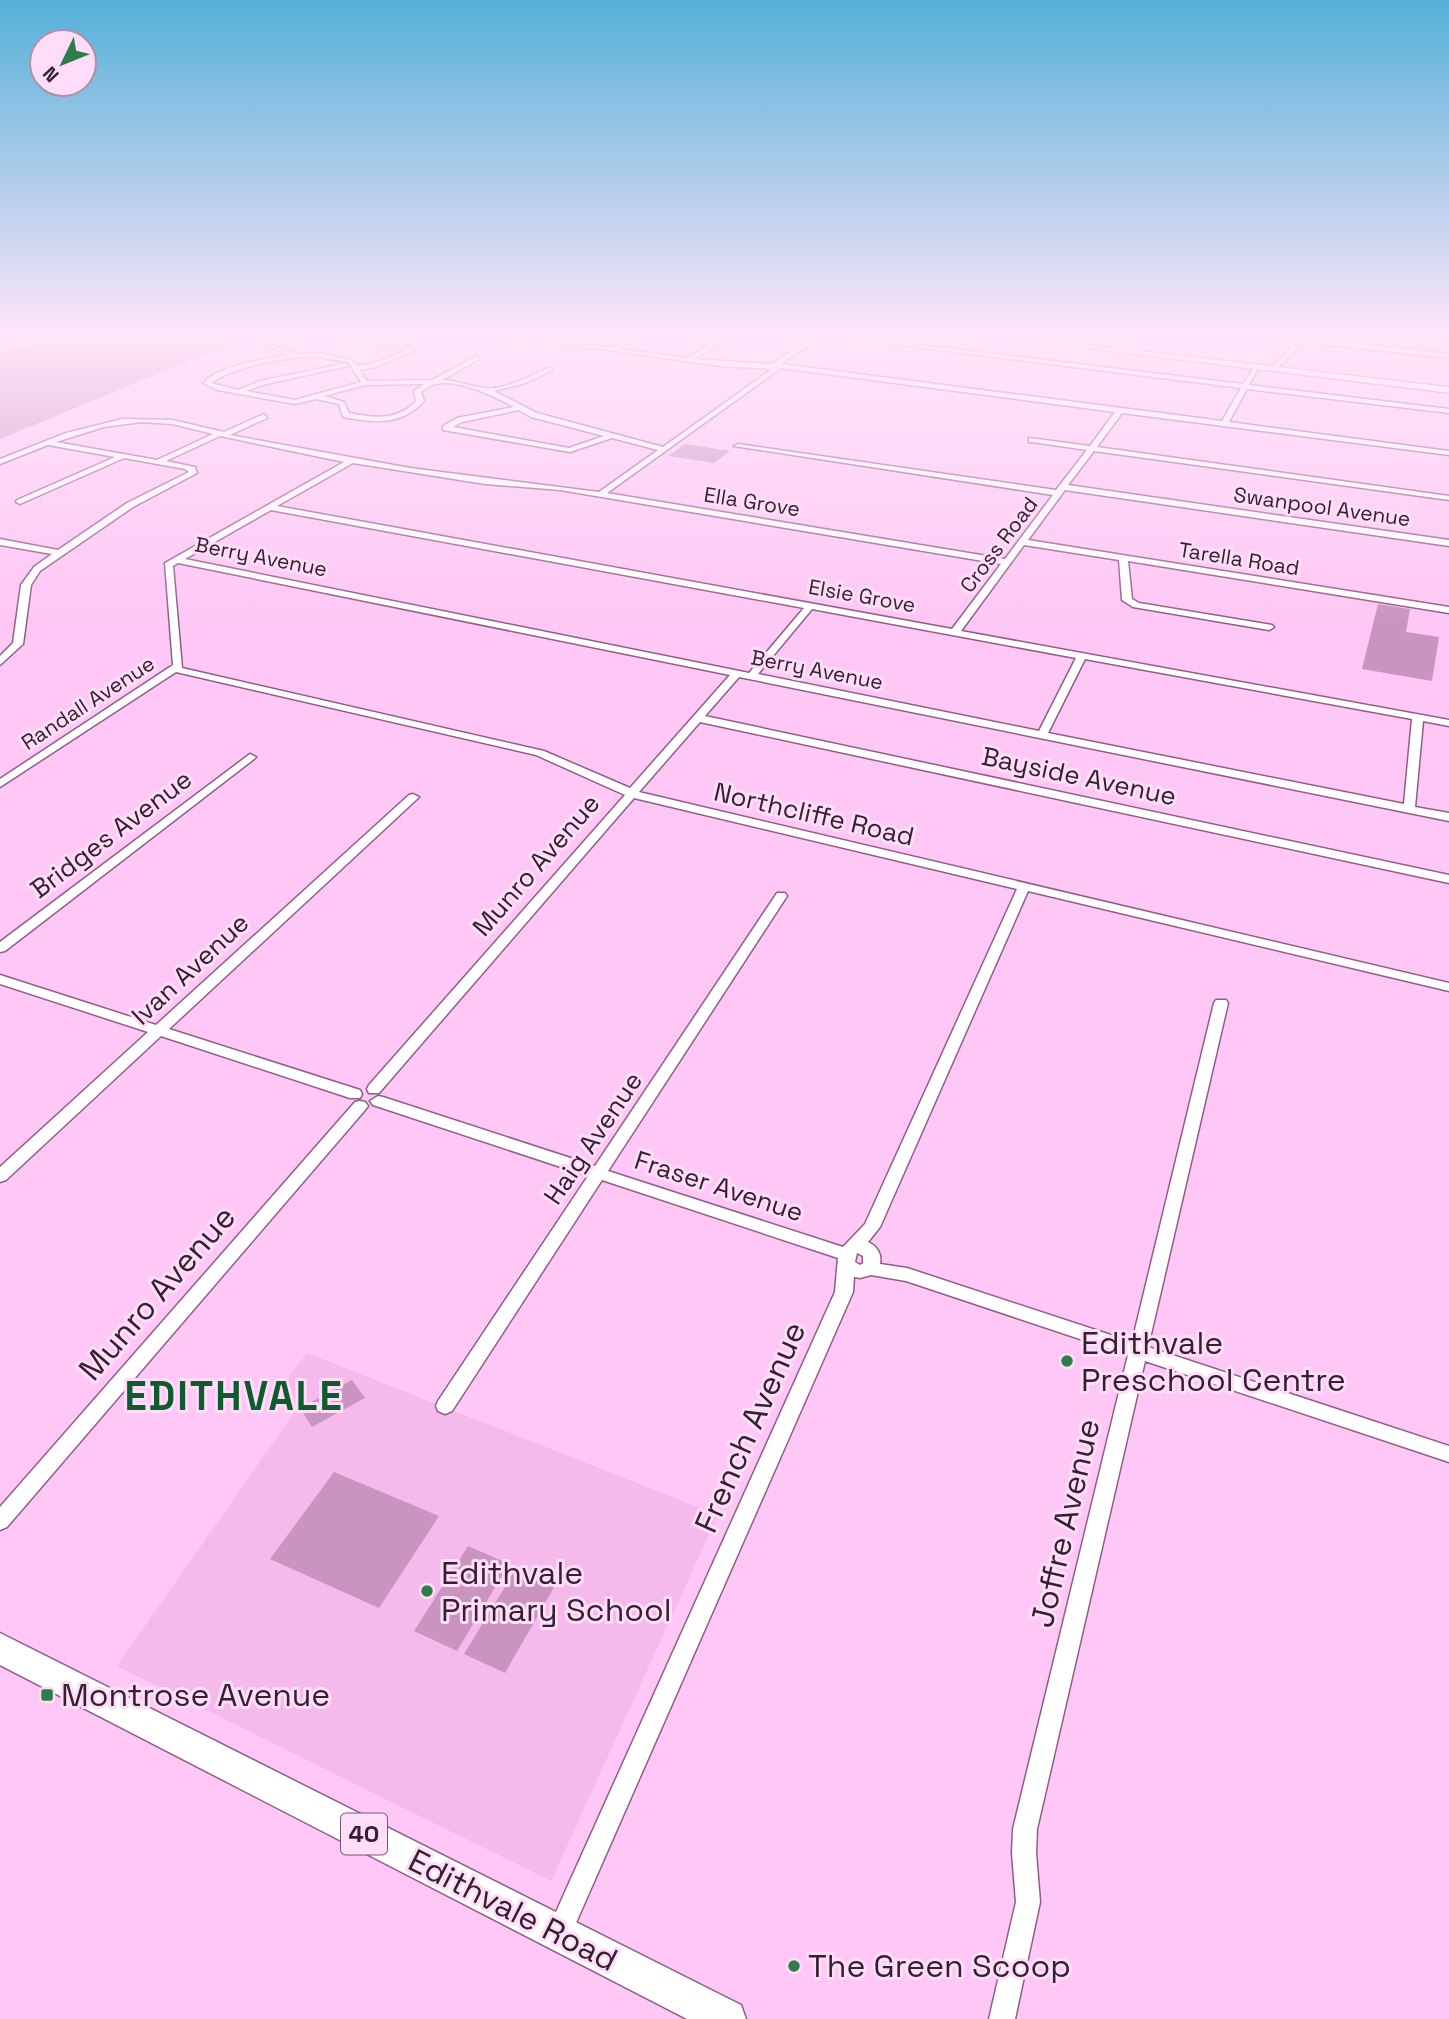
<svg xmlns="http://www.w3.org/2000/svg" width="1449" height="2019" font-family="'Space Grotesk',sans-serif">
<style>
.built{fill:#f5b9eb}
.green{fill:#ca94c1}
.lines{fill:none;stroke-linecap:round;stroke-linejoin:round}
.minor-casing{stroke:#8f5e88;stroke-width:3}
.major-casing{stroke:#8f5e88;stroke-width:2}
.highway-casing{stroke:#8f5e88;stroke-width:3}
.minor{fill:#fff;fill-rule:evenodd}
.major{fill:#fff;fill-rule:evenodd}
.highway{fill:#fff;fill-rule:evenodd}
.poi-dot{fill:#2f7b49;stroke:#ffddf8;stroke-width:2.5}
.labels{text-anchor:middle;stroke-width:6;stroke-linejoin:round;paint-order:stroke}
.far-street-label{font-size:21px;fill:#352032;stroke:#ffddf8}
.shield{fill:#ffddf8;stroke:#72596d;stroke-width:2}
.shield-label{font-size:24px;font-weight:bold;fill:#352032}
.street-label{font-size:26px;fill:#352032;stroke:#ffddf8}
.near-street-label{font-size:32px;fill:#352032;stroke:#ffddf8}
.near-poi-label{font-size:32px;fill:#352032;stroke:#ffddf8;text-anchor:start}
.near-district-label{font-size:40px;font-weight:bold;letter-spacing:2px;fill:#105a2f;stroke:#ffddf8}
</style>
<rect width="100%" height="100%" fill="#fec7f5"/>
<path class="built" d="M307,1353L718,1515L551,1881L117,1666L299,1406L298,1403L276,1394Z"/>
<path class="green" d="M62,337H247L0,439V353Z
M685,444L730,451L714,463L668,456Z
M1378,604L1410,609L1406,632L1439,637L1432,681L1362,669Z
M352,1380L365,1398L312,1427L300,1408Z
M334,1472L439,1516L379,1608L270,1559Z
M468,1546L509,1564L457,1651L414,1631Z
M517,1567L556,1584L505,1673L464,1654Z"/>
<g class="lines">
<defs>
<path id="minor" d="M12,337H22L13,341L10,339Z
M276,337H284L272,344L296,354L317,353L352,360L357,366L372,364L406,351L399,347L336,337L401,343L414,351L375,367L359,370L367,381L432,380L477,356L479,359L442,380C457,380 470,387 485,388C506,390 530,376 548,368H552V370L526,383L494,391L537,413L663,447L772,369L720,366L514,337H532L611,348L628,337H636L618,349L688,358L720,337H728L695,359L772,364L813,337H821L781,364L1222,421L1241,388L836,337H856L1243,384L1256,365L1259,367L1249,385L1449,409V413L1247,389L1229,422L1449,451V455L1122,413L1097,447L1449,496V500L1094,451L1068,485L1449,540V546L1065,490L1028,540L1449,607V613L1128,561L1132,599L1139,603L1272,625L1274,627L1269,630L1133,607L1122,600L1119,560L1024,545L961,631L1449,720V726L1423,721L1415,807L1449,813V821L739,677L705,716L1449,875V883L700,722L639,792L1449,983V991L1028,891L880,1227L868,1242C877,1246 882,1254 880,1264L907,1268L1132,1342L1214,1003L1216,1000H1226L1228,1003L1148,1347L1449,1446V1462L1145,1361L1037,1829L1036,1853L1040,1902L1015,2019H989L1016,1902L1012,1853L1013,1829L1128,1355L906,1281L871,1275L860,1278L854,1277L853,1292L568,1941L559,1944L550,1941L547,1932L835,1292L838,1258L602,1180L452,1411L445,1414L438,1411L436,1406L438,1401L588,1176L373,1105L370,1101L378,1096L383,1097L595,1166L777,893H785L787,896L608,1171L843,1247L865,1224L1017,889L634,798L379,1093H369L367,1089L369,1085L625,795L536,755L176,672L0,787V779L173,665L165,563L344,462L220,436L166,461L195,467L197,473L133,507L40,571L31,585L23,644L0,665V656L13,643L21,585L34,567L52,554L0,545V539L58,550L127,503L189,472L185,469L124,458L20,504L16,502L17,500L115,457L48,445L0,464V459L66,433L122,419L172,420L224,432L264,414L267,418L230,435L410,468L599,492L658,450L612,438L570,452L443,430V426L457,418L514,407C493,396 460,379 435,384C431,385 425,389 421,392L424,401C402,426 373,423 343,417L339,404L316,399L295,404L217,390L203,383C223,364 261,360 288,355L264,344ZM317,357L348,362L361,382L295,400L246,391L262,385L348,366L346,363L260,381L238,390L211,383C235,366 288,356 317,357ZM781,368L1115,412L1090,446L1029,438V442H1032L1087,450L1056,490L738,444L734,446L1053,495L1005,559L607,493ZM424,384L414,391L416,401C398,421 374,418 349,413L344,402L324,396L365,385ZM519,410L531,417L604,436L569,448L453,427L462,422ZM141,422L172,424L213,434L157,460L56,442L104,427ZM353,463L485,484L560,490L1001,564L952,629L277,506ZM271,510L804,608L749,673L185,559ZM178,563L730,675L630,788L544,751L182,668L173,566ZM812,609L1076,658L1039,731L758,674ZM1085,659L1412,719L1404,804L1048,733ZM857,1253L863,1256V1263L860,1265L855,1262Z
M1265,337H1302L1449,354V358L1300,342L1294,352L1274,371L1271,369L1289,350L1294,342Z
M250,754L256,757L254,759L5,951L0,952V942Z
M413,794L419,797L417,799L169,1029L360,1090L362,1094L360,1098H350L161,1036L6,1180L0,1182V1167L148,1032L0,984V975L156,1025L409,795Z
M360,1101L365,1102L368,1106L365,1110L7,1527L0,1530V1507L355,1102Z"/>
<path id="major" d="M996,337H1021L1449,387V393Z"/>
<path id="highway" d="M0,1633L741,2005L746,2019H687L0,1665Z"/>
</defs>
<use href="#minor" class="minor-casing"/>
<use href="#major" class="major-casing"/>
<use href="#highway" class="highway-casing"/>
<use href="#minor" class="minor"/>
<use href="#major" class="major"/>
<use href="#highway" class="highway"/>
</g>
<linearGradient id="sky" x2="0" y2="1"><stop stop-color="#55b0d8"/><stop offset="0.54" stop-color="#ffe6fa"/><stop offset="1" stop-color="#ffe6fa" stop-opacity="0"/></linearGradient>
<rect width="1449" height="620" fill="url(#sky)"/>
<g class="poi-dot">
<circle cx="1067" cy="1361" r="7"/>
<circle cx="427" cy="1591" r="7"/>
<rect x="40" y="1688" width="14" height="14" rx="3.5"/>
<circle cx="794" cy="1966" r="7"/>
</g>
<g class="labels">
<g class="far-street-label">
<text transform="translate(752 502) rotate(9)" y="7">Ella Grove</text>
<text transform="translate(1322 507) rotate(8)" y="7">Swanpool Avenue</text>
<text transform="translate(999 545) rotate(-53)" y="7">Cross Road</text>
<text transform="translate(261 557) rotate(11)" y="7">Berry Avenue</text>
<text transform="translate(1239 559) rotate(9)" y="7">Tarella Road</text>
<text transform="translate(862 596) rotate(10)" y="7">Elsie Grove</text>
<text transform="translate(817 670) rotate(11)" y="7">Berry Avenue</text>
<text transform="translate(88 703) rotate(-33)" y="7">Randall Avenue</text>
</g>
<rect class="shield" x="341" y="1813.5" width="46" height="41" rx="5"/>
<g class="shield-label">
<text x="364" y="1842">40</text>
</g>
<g class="street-label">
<text transform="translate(1079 776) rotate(12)" y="9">Bayside Avenue</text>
<text transform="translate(814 814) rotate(13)" y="9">Northcliffe Road</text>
<text transform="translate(111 834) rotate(-37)" y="9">Bridges Avenue</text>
<text transform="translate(536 865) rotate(-49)" y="9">Munro Avenue</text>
<text transform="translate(190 969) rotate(-43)" y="9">Ivan Avenue</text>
<text transform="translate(593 1138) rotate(-56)" y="9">Haig Avenue</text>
<text transform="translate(719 1186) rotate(18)" y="9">Fraser Avenue</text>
</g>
<g class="near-street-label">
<text transform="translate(157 1293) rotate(-49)" y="11">Munro Avenue</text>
<text transform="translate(750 1427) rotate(-66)" y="11">French Avenue</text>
<text transform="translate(1065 1523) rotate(-77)" y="11">Joffre Avenue</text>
<text transform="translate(513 1910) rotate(27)" y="11">Edithvale Road</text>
</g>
<g class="near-poi-label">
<text x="1081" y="1354">Edithvale<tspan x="1081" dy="37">Preschool Centre</tspan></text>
<text x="441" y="1584">Edithvale<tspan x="441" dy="37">Primary School</tspan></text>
<text x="61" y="1706">Montrose Avenue</text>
<text x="808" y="1977">The Green Scoop</text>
</g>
<g class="near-district-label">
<text x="234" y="1410">EDITHVALE</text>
</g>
</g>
<g transform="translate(63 63) rotate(227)"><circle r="33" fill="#ffddf8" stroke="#ae91a9" stroke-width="2"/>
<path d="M0-5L12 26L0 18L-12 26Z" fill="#2f7b49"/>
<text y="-10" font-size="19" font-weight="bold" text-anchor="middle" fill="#352032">N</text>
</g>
</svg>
